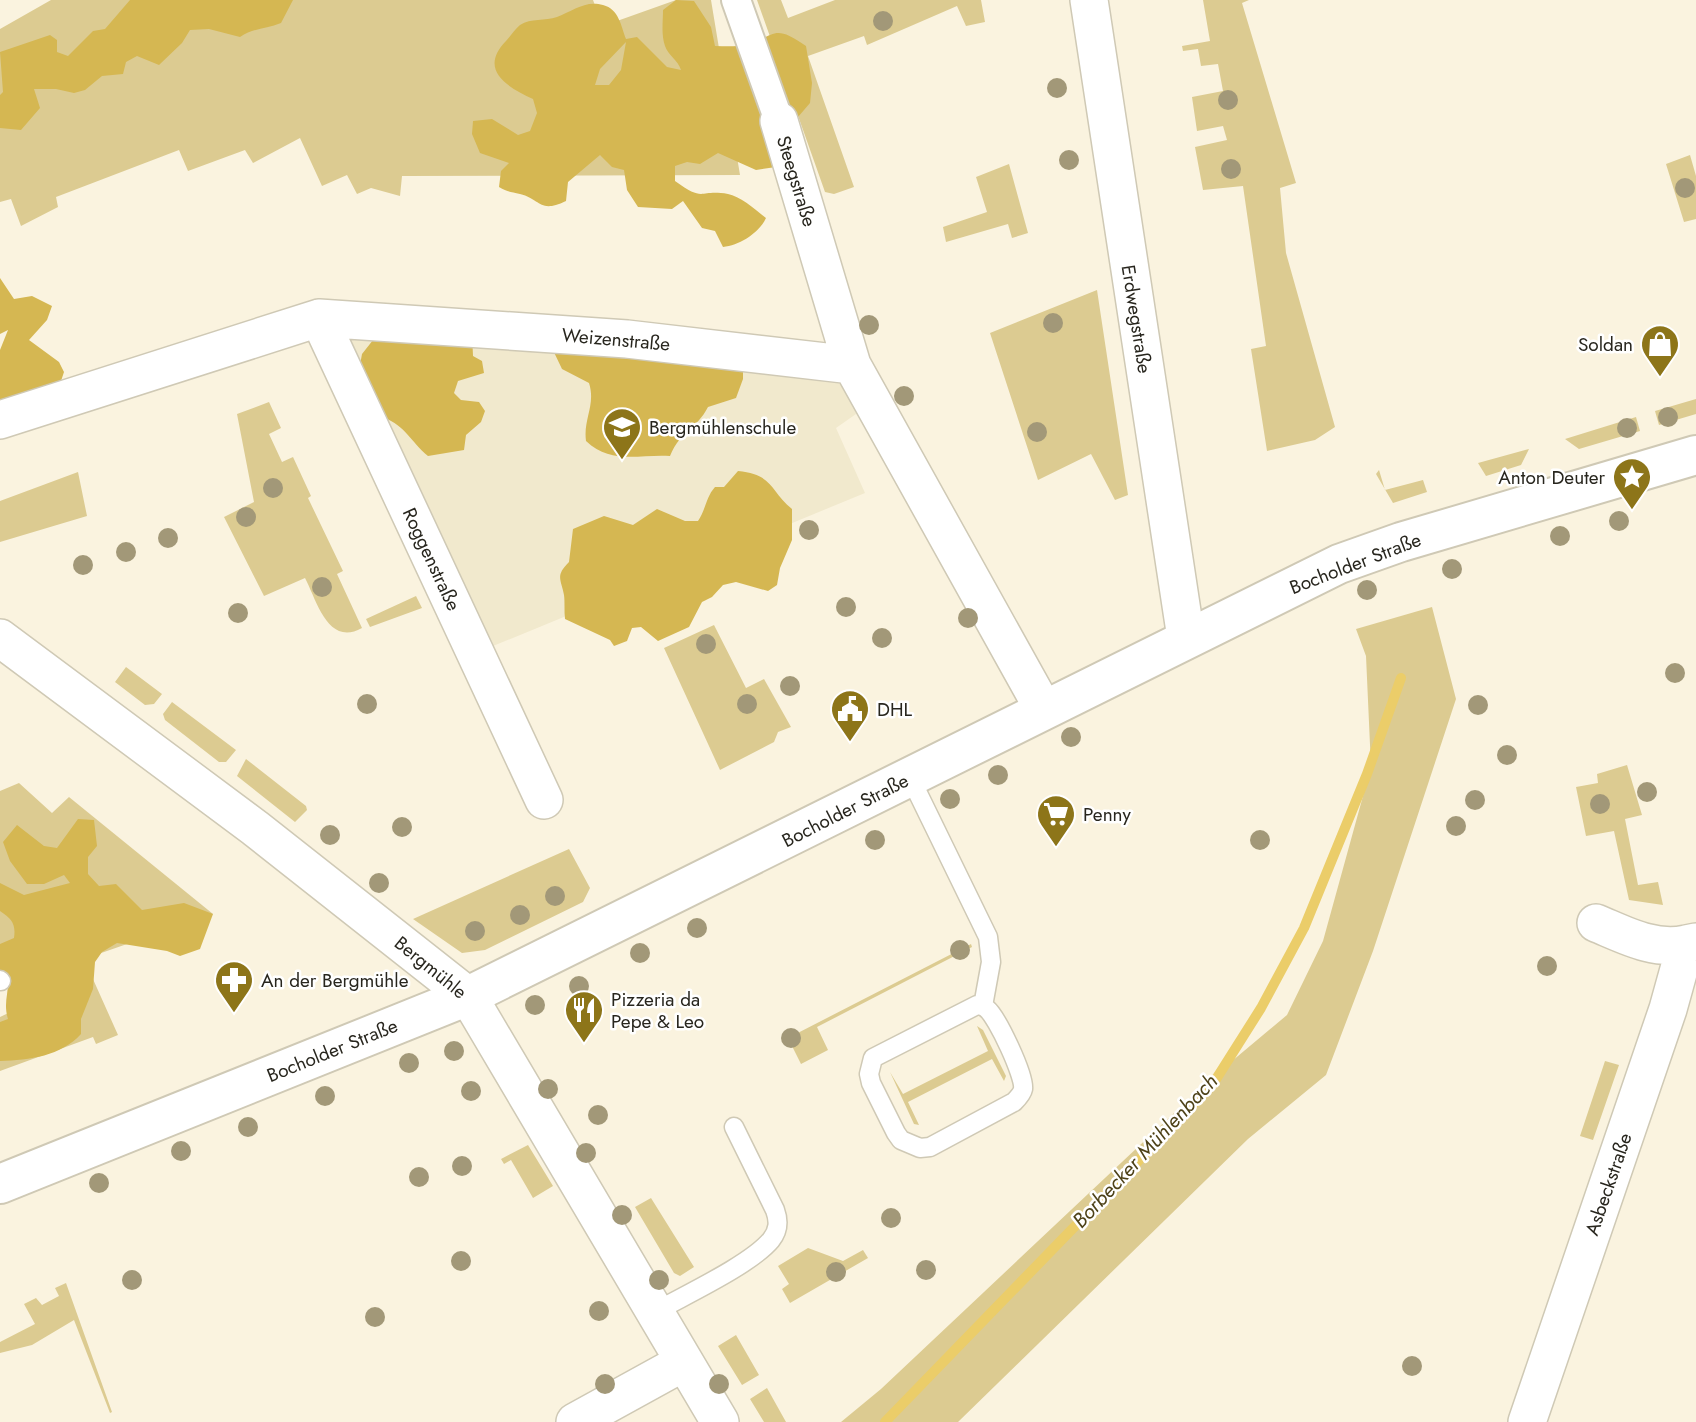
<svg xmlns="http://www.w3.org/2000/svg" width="1696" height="1422" font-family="Jost,sans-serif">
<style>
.built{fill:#f1e9cd}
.green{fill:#dccb91}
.forest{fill:#d5b752;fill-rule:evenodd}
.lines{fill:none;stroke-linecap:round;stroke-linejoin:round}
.stream{stroke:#ebcd69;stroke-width:10}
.service-casing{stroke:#cfc9b5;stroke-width:21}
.pedestrian-casing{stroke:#cfc9b5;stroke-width:32}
.minor-casing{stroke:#cfc9b5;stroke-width:40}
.secondary-casing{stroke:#cfc9b5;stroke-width:42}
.service{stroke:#fff;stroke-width:18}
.pedestrian{stroke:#fff;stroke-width:28}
.minor{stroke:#fff;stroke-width:37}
.secondary{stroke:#fff;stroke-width:38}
.tree{fill:#a29878}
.labels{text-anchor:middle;stroke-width:5;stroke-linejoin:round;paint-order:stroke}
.street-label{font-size:19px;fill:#28261e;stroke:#fff}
.poi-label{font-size:19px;fill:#28261e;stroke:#fff;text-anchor:start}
.water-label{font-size:21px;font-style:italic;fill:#4e4218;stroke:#fff}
</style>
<rect width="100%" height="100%" fill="#faf3df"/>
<path class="built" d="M332,328L850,382L856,414L836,428L865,493L481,651Z"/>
<path class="green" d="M51,0H593L603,26L676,0H711L740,175L402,176L400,196L371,188L357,194L347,175L322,186L300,138L253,163L245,150L188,171L179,150L56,197L58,207L21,226L11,199L0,202V29Z
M757,0H781L788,18L835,0H981L985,22L966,26L957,6L867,45L864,36L808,56L854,187L834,194L825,192Z
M1203,0H1249L1242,3L1296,183L1280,188L1286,253L1335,427L1315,440L1267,451L1251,349L1266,346L1243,186L1203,190L1195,147L1227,140L1223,126L1197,131L1192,97L1223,91L1218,64L1201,66L1198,49L1183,51L1182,46L1210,41Z
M1690,155L1696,176V219L1684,222L1666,164Z
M1009,164L1028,233L1012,238L1008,224L946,242L943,227L987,212L976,177Z
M1097,290L1128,495L1115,500L1091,454L1038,480L990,333Z
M1696,399V414L1659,425L1655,411Z
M269,402L281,428L269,434L282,462L293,457L311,496L308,498L343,571L337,574L362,628C328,647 317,601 305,578L264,596L224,517L254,502L237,414Z
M1636,417L1640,431L1579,449L1565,439Z
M1529,449L1521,465L1486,476L1478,463Z
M1379,470L1385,490L1423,480L1427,492L1393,503L1376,474Z
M78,472L87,516L0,542V501Z
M416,596L422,608L370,627L366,619Z
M1432,607L1456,699L1373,951L1326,1075L1248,1139L958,1422H841L881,1389L1207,1082L1287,1015L1323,941L1371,767L1366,656L1356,629Z
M714,625L746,688L764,679L791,727L778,732L774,742L720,770L664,648Z
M126,667L162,694L154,704L145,705L115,682Z
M172,702L236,750L226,762H219L165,720L163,714Z
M246,759L306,806L307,810L295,822L237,776Z
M1627,765L1642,815L1625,819L1638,885L1658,882L1663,905L1629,900L1614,831L1586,836L1576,787L1598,783L1597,774Z
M19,783L52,813L69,797L213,914L84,959L118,1035L96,1044L93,1037L0,1071V1017L21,1007L0,961V791Z
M569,849L590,888L583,902L485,950L462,953L413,919Z
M971,944L972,947L817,1027L828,1050L801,1064L788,1038Z
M977,1026L983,1030L1006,1076L1004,1081L992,1059L908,1102L919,1125L914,1124L890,1072L903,1094L988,1051Z
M1605,1061L1619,1065L1593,1140L1580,1136Z
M528,1145L553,1186L533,1198L511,1160L504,1164L501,1159Z
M651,1198L694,1267L680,1276L674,1273L635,1207Z
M808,1248L843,1261L863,1250L868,1258L790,1303L782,1289L789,1284L778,1266Z
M66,1283L112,1412L110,1413L74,1320L32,1345L0,1353V1342L35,1324L24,1304L36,1298L42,1305L59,1296L55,1288Z
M736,1335L759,1375L742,1385L718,1346Z
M767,1388L786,1422H764L750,1399Z"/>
<path class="forest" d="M130,0H293L281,23C266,29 253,28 240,37L209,29L190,30L182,43L159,65L137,56L126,62L123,74L102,76L85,90L74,93L56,89H34L40,108L21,130L0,128V95L3,92L0,52L50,35L57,40V52L68,56L93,31L105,29Z
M676,0L694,1L711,27L715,46C724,46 735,47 744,45C776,37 772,22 806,46L812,83L810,103L798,117L795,131L776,167L756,170L718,153L700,164L687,162L675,166V181C705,203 698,189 728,194C740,196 756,210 766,218C759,233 740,245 723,247L715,231L702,228L683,201L672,209L638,207L627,190L624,170L612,167L600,155L568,182L566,201C539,214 541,199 520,194C511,192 507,192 499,187L501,171L509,163L480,153L472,134L473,121L492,119L518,135L530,131L537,113L533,99C507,87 478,70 506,41C510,37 515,29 520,25C531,18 545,21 557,17C573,11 585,0 603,5C619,9 621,26 626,39L637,37L667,67L681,70C678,60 668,55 665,46C661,35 663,21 663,10ZM626,42L621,70L609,85H595L600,69Z
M0,278L14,299L32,296L52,306L47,320L29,340L59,362L64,372L58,390L0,419V350L8,330L0,334Z
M418,306L471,310L473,356L482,361L484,373L458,381L454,393L461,400L479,402L485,411L481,422L466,435L464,450L428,456C410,441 407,427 383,417L360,365L362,354L392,316Z
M551,346L743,364V379L736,398L708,407C696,430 681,430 670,456C639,454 611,465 586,441C583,419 596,405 589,383L562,369Z
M738,471C773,474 770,491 792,509V540L780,568L777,585L768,591L736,582L723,585L712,597L702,602L689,627L658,641L641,627L632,628L627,641L614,646L610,640L565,619C564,611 565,602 564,595C561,579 555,576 569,562L573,529L604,516L633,525L657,509L685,521H698C706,509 706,497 715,487H724Z
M78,819L94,820L97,846L88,857V874L99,886L116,884L142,910L184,903L213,914L200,949L180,956L167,951L117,943L102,952L95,962L93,989L81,1019V1034C61,1056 30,1060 0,1061V1022L8,1019C3,1003 9,993 8,978L0,972V944L14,938C16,924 12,919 0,911V883L24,895L70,883L64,875L44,884H27L10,861L3,842L17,825L44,846L57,848Z"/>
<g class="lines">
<path class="stream" d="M885,1422L1213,1084L1261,1008L1304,928L1367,774L1401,678"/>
<defs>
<path id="service" d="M910,777L988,937L991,962L983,1006
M0,980L1,981
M977,1005C982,1006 983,1005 987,1009C997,1017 1025,1076 1023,1089C1022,1094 1018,1098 1014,1102L930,1147L920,1148L901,1140L896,1133L871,1083L869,1074L873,1058Z
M655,1312C685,1295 750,1265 771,1240C779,1230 779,1221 775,1210L734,1127"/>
<path id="pedestrian" d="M736,0L779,121"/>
<path id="minor" d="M1089,0L1186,638
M779,121L852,365
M319,318L544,800
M0,420L319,318L627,339L852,365L1044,710
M0,638L255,828L468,996L720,1422
M1596,923C1625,935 1654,951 1686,944
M575,1422L684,1362
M1527,1422L1668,1009L1686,944L1696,942"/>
<path id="secondary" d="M0,1184L468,996L1339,564L1401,542L1696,455"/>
</defs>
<use href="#service" class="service-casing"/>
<use href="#pedestrian" class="pedestrian-casing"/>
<use href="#minor" class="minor-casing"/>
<use href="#secondary" class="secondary-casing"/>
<use href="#service" class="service"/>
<use href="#pedestrian" class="pedestrian"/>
<use href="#minor" class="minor"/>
<use href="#secondary" class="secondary"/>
</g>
<g class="tree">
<circle cx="883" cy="21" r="10"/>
<circle cx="1057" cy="88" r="10"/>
<circle cx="1228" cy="100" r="10"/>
<circle cx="1069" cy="160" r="10"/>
<circle cx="1231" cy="169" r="10"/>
<circle cx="1685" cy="188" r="10"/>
<circle cx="1053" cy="323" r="10"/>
<circle cx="869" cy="325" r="10"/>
<circle cx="904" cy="396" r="10"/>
<circle cx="1668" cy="417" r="10"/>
<circle cx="1627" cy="428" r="10"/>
<circle cx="1037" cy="432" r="10"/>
<circle cx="273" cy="488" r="10"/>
<circle cx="246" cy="517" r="10"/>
<circle cx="1619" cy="521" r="10"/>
<circle cx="809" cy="530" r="10"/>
<circle cx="1560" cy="536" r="10"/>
<circle cx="168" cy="538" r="10"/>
<circle cx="126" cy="552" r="10"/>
<circle cx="83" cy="565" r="10"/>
<circle cx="1452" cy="569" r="10"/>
<circle cx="322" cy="587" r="10"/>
<circle cx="1367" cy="590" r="10"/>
<circle cx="846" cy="607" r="10"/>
<circle cx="238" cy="613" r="10"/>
<circle cx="968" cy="618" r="10"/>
<circle cx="882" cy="638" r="10"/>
<circle cx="706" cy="644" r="10"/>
<circle cx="1675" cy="673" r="10"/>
<circle cx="790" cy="686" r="10"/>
<circle cx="367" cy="704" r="10"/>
<circle cx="747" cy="704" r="10"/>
<circle cx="1478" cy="705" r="10"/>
<circle cx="1071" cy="737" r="10"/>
<circle cx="1507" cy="755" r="10"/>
<circle cx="998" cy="775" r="10"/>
<circle cx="1647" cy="792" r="10"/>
<circle cx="950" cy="799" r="10"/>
<circle cx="1475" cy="800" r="10"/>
<circle cx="1600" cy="804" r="10"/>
<circle cx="1456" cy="826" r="10"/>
<circle cx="402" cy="827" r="10"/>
<circle cx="330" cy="835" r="10"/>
<circle cx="875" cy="840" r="10"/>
<circle cx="1260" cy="840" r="10"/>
<circle cx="379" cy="883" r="10"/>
<circle cx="555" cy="896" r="10"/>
<circle cx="520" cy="915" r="10"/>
<circle cx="697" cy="928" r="10"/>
<circle cx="475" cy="931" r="10"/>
<circle cx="960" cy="950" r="10"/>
<circle cx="640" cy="953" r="10"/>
<circle cx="1547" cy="966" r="10"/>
<circle cx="579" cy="986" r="10"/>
<circle cx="535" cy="1005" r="10"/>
<circle cx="791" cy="1038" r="10"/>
<circle cx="454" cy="1051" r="10"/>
<circle cx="409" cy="1063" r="10"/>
<circle cx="548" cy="1089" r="10"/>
<circle cx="471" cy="1091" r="10"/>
<circle cx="325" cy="1096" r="10"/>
<circle cx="598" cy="1115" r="10"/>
<circle cx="248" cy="1127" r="10"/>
<circle cx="181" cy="1151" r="10"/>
<circle cx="586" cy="1153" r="10"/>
<circle cx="462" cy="1166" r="10"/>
<circle cx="419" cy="1177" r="10"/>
<circle cx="99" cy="1183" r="10"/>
<circle cx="622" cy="1215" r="10"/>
<circle cx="891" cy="1218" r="10"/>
<circle cx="461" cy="1261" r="10"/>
<circle cx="926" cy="1270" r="10"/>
<circle cx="836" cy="1272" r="10"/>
<circle cx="132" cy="1280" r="10"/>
<circle cx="659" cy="1280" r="10"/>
<circle cx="599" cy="1311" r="10"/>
<circle cx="375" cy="1317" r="10"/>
<circle cx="1412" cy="1366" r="10"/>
<circle cx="605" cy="1384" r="10"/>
<circle cx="719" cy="1384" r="10"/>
</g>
<defs>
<symbol id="shop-pin" viewBox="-11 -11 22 30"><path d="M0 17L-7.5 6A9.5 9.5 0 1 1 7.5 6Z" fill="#8d7519" stroke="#fff"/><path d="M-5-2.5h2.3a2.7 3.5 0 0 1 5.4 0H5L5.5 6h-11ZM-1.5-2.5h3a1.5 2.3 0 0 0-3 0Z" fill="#fff"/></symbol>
<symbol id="school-pin" viewBox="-11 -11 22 30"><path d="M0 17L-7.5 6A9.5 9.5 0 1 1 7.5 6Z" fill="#8d7519" stroke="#fff"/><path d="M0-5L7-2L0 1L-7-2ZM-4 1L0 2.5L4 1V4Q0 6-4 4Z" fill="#fff"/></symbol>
<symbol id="sight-pin" viewBox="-11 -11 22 30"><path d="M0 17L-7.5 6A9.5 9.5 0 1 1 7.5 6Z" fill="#8d7519" stroke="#fff"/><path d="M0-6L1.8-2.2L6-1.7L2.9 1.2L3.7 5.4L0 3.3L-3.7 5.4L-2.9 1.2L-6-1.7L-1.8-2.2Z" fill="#fff"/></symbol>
<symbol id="civic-pin" viewBox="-11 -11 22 30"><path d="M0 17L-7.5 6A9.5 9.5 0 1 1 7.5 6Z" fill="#8d7519" stroke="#fff"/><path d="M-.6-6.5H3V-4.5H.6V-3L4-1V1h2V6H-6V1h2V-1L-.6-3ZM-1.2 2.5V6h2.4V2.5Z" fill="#fff"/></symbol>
<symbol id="supermarket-pin" viewBox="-11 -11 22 30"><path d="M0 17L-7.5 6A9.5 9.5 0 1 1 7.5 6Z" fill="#8d7519" stroke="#fff"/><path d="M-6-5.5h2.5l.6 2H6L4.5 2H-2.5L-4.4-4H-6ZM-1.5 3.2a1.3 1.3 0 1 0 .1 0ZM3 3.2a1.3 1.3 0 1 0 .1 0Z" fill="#fff"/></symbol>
<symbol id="pharmacy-pin" viewBox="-11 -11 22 30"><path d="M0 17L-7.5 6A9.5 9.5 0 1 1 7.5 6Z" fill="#8d7519" stroke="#fff"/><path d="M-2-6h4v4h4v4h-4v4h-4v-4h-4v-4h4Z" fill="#fff"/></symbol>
<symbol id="restaurant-pin" viewBox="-11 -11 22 30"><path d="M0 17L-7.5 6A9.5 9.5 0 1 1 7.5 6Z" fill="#8d7519" stroke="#fff"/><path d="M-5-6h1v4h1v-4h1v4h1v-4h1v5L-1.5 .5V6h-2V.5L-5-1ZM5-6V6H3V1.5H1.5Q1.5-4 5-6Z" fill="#fff"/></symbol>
</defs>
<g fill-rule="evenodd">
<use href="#shop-pin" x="1638" y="322" width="44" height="60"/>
<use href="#school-pin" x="600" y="405" width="44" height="60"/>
<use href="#sight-pin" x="1610" y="455" width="44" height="60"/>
<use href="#civic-pin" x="828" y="687" width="44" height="60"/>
<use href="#supermarket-pin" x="1034" y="792" width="44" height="60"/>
<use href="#pharmacy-pin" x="212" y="958" width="44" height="60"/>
<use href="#restaurant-pin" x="562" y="988" width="44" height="60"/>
</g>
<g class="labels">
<g class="street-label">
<text transform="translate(797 181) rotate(73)" y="7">Steegstraße</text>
<text transform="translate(1137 319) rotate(81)" y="7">Erdwegstraße</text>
<text transform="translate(616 339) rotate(5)" y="7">Weizenstraße</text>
<text transform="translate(432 559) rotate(65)" y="7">Roggenstraße</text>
<text transform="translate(1355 563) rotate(-21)" y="7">Bocholder Straße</text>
<text transform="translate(845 810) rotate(-27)" y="7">Bocholder Straße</text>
<text transform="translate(431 967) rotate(39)" y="7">Bergmühle</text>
<text transform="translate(332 1050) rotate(-22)" y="7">Bocholder Straße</text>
<text transform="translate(1608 1184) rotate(-71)" y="7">Asbeckstraße</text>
</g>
<g class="poi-label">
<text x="1633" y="351" text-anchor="end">Soldan</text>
<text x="649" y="434">Bergmühlenschule</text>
<text x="1605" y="484" text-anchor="end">Anton Deuter</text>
<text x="877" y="716">DHL</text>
<text x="1083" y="821">Penny</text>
<text x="261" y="987">An der Bergmühle</text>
<text x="611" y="1006">Pizzeria da<tspan x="611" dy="22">Pepe &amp; Leo</tspan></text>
</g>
<g class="water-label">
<text transform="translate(1145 1151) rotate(-47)" y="7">Borbecker Mühlenbach</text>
</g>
</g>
</svg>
